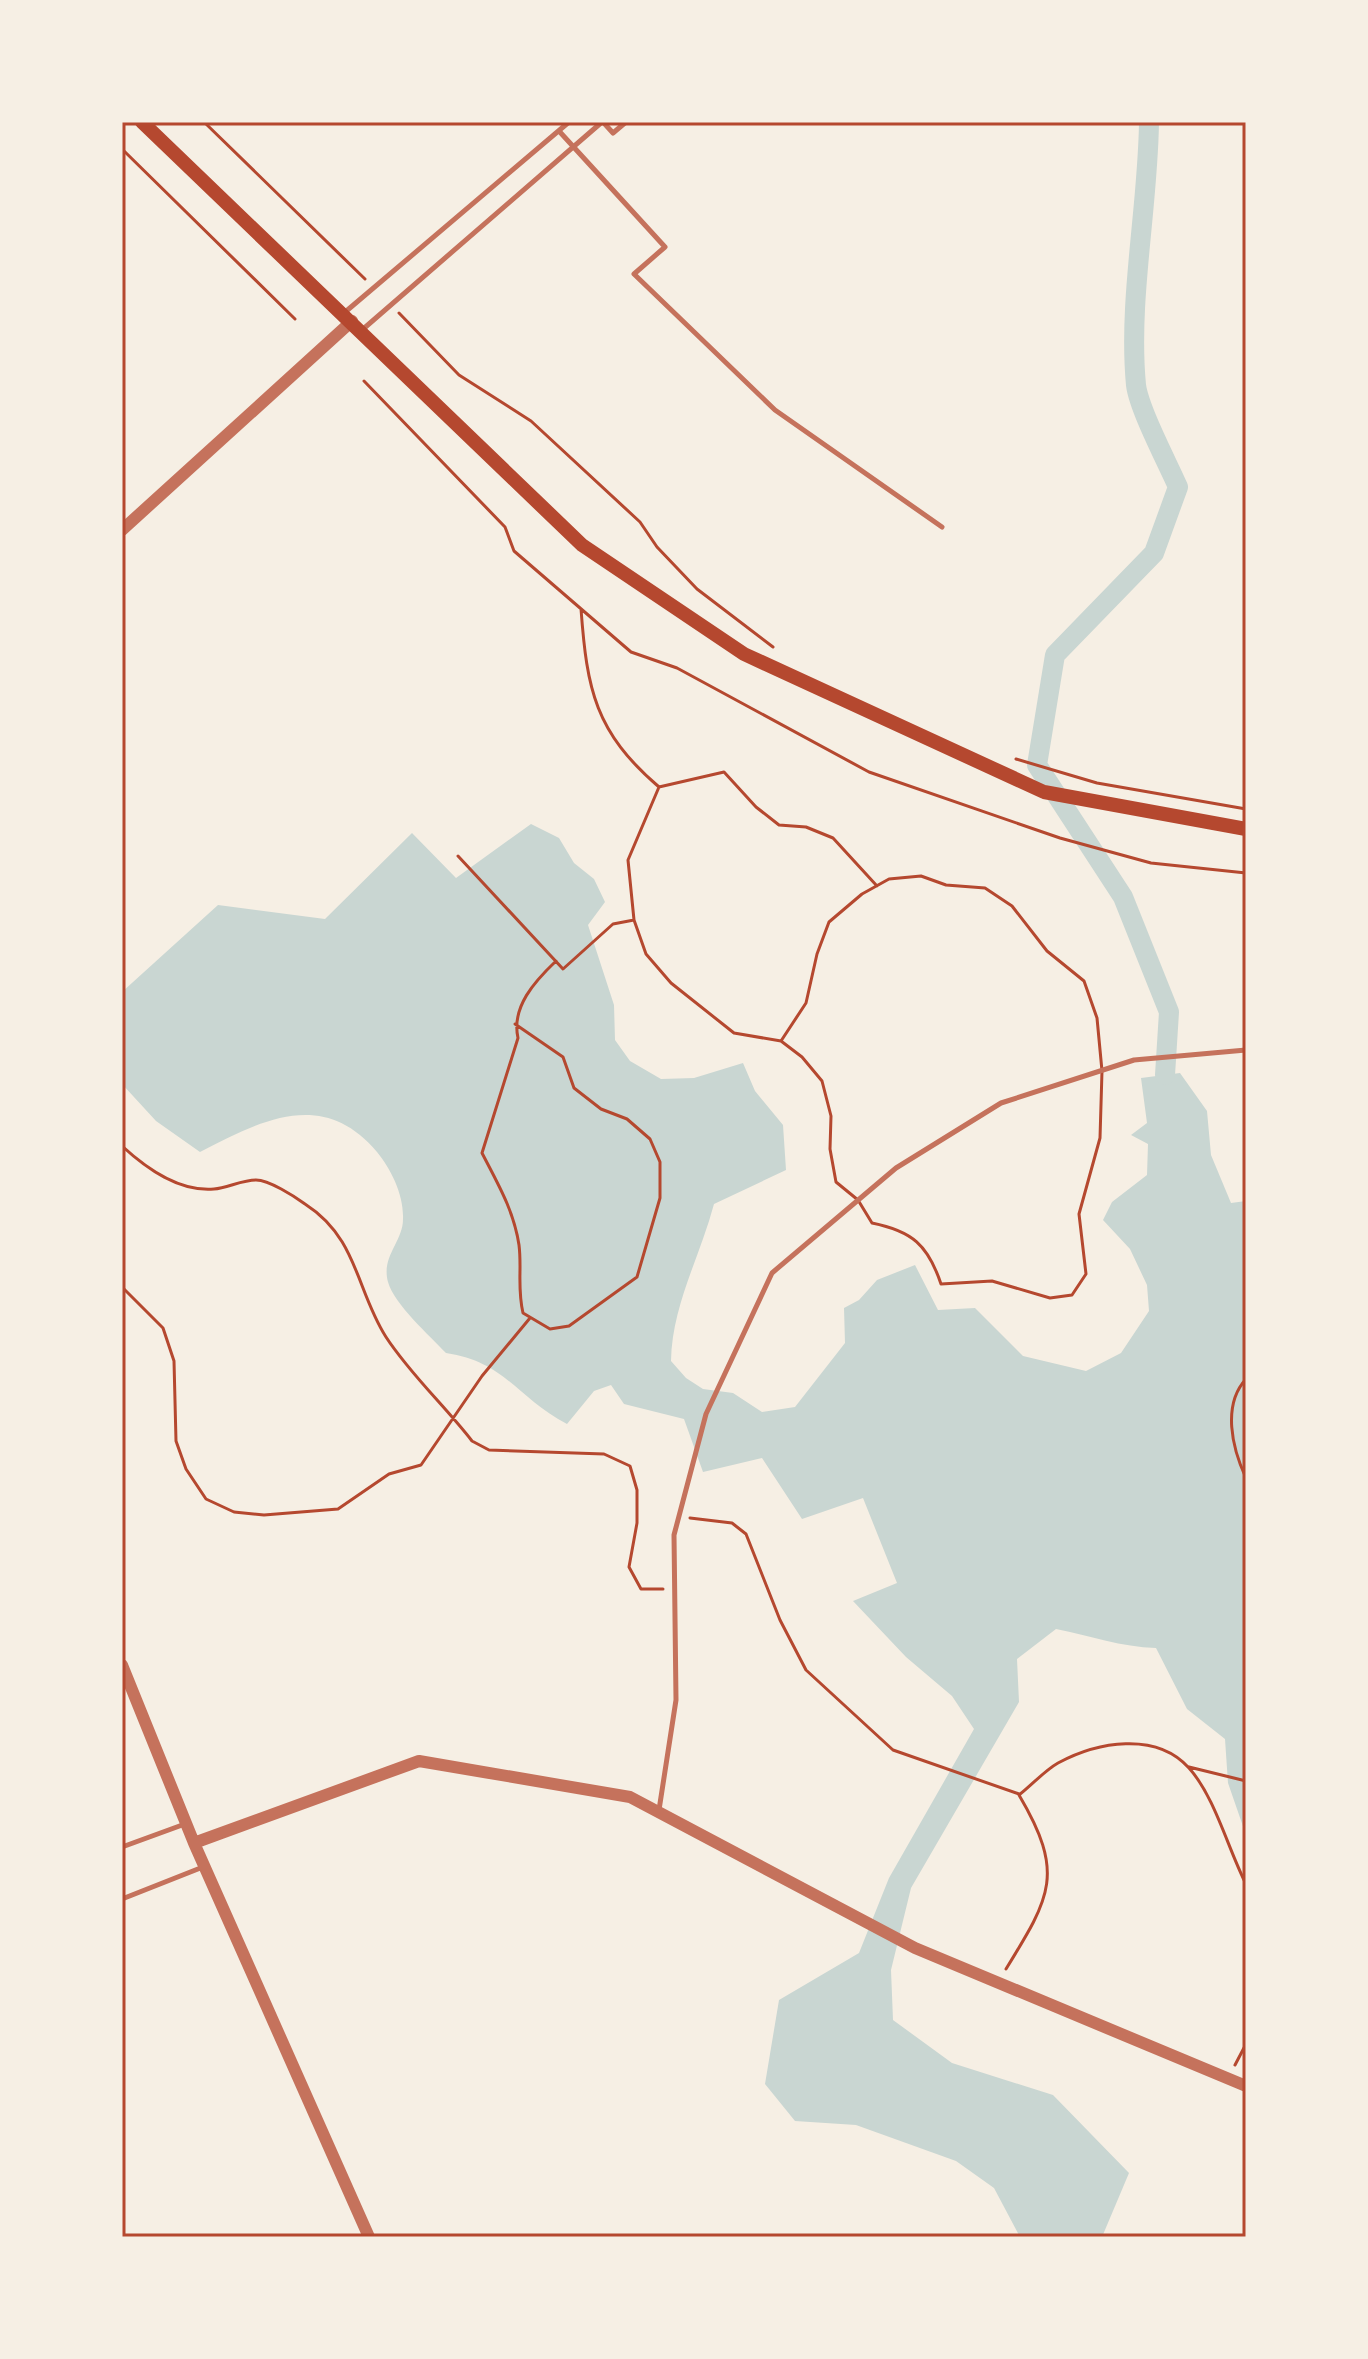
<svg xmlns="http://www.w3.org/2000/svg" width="1368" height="2359" font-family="'Titillium Web',sans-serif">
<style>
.water{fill:#c9d6d2}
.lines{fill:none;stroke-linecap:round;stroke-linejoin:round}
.canal{stroke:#c9d6d2;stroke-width:20}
.path{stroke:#b5482f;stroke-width:3}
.service{stroke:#c5725c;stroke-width:5}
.tertiary{stroke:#c5725c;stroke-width:12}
.secondary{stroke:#b5482f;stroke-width:14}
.neatline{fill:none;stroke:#b5482f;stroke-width:3}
</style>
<rect width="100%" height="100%" fill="#f6efe4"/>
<path class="water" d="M531,824L559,838L574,863L594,879L605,902L588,925L614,1005L615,1040L630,1061L661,1079L694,1078L743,1063L755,1091L783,1125L786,1170L714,1204C700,1257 672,1305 671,1361L686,1378L703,1389L733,1393L762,1412L795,1407L845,1343L844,1308L859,1300L877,1280L915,1265L938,1310L975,1308L1023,1356L1086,1371L1121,1353L1149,1311L1147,1285L1130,1249L1103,1220L1112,1202L1147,1175L1148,1144L1131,1135L1147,1123L1141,1078L1180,1073L1207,1111L1211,1155L1231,1203L1246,1201V1835L1228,1783L1225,1739L1187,1709L1156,1648C1121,1647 1091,1636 1056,1629L1017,1659L1019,1702L911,1888L891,1970L893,2020L952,2063L1053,2095L1129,2173L1102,2237H1020L994,2188L956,2161L856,2125L795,2121L765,2084L779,2000L859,1953L889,1878L974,1729L952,1696L906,1657L853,1601L897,1583L863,1498L802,1519L762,1458L703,1472L684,1419L624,1404L611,1385L594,1391L567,1424C517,1398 506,1362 446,1353C430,1336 394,1304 388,1282C381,1256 403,1242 403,1219C404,1195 391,1169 377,1152C323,1088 262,1120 200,1152L156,1121L122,1084V992L218,905L325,919L412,833L456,878Z"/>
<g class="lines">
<path class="canal" d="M1149,122C1148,208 1128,300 1136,385C1139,409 1167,462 1178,487L1154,553L1055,655L1037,765L1123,897L1169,1012L1165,1075"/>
<path class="path" d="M204,122L365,279
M122,149L295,319
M399,313L459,375L531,421L640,522L657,547L697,589L773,647
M364,381L505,527L514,551L631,652L677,668L869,772L1060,838L1151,863L1246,873
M581,609C587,690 595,732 659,787L724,772L756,807L779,825L806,827L833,838L877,886
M1016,759L1097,783L1246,809
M659,787L628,860L634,920L646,954L671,983L734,1033L781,1041
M458,856L563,969L613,924L634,920
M921,876L946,885L985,888L1012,906L1047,951L1084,981L1097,1018L1102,1071L1100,1138L1079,1214L1086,1274L1072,1295L1050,1298L992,1281L941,1284C928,1245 912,1231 872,1223L858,1200L836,1182L830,1149L831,1116L822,1081L802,1057L781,1041L806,1003L817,954L829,922L862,894L889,879Z
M515,1024L563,1057L574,1088L601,1109L627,1119L650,1139L660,1162V1198L637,1277L569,1326L550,1329L523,1313C517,1287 522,1269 519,1245C514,1211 498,1184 482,1153L518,1038C511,1007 535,981 556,961
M122,1146C147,1169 179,1192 214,1189C227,1188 242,1180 256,1180C269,1180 294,1196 305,1204C358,1238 356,1290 386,1337C410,1374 445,1406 472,1441L489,1450L604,1454L630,1466L637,1490V1523L629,1567L641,1589H663
M122,1287L163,1328L174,1361L176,1441L186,1469L206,1499L234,1512L264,1515L338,1509L389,1474L421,1465L482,1376L530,1318
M1246,1379C1222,1405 1232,1448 1246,1478
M690,1518L732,1523L746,1534L780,1620L806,1670L893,1750L1019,1794
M1189,1767L1246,1781
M1006,1969C1051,1896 1065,1873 1019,1795C1032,1785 1044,1771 1058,1763C1097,1742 1156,1731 1189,1768C1215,1797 1228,1849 1246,1884
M1235,2065L1246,2044"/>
<path class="service" d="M603,122L613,133L626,122
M559,131L665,247L634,274L775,410L942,527
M344,313L569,122
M362,330L602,122
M659,1810L676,1700L674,1535L706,1414L772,1273L896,1168L1001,1103L1134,1060L1246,1050
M122,1847L185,1824
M122,1899L203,1867"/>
<path class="tertiary" d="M122,530L352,321
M122,1665L194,1843L369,2237
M194,1843L419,1761L630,1797L915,1948L1246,2086"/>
<path class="secondary" d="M142,122L582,545L744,654L1044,792L1246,829"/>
</g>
<rect width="1368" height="2359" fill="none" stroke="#f6efe4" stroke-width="248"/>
<rect x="124" y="124" width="1120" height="2111" class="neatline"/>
</svg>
